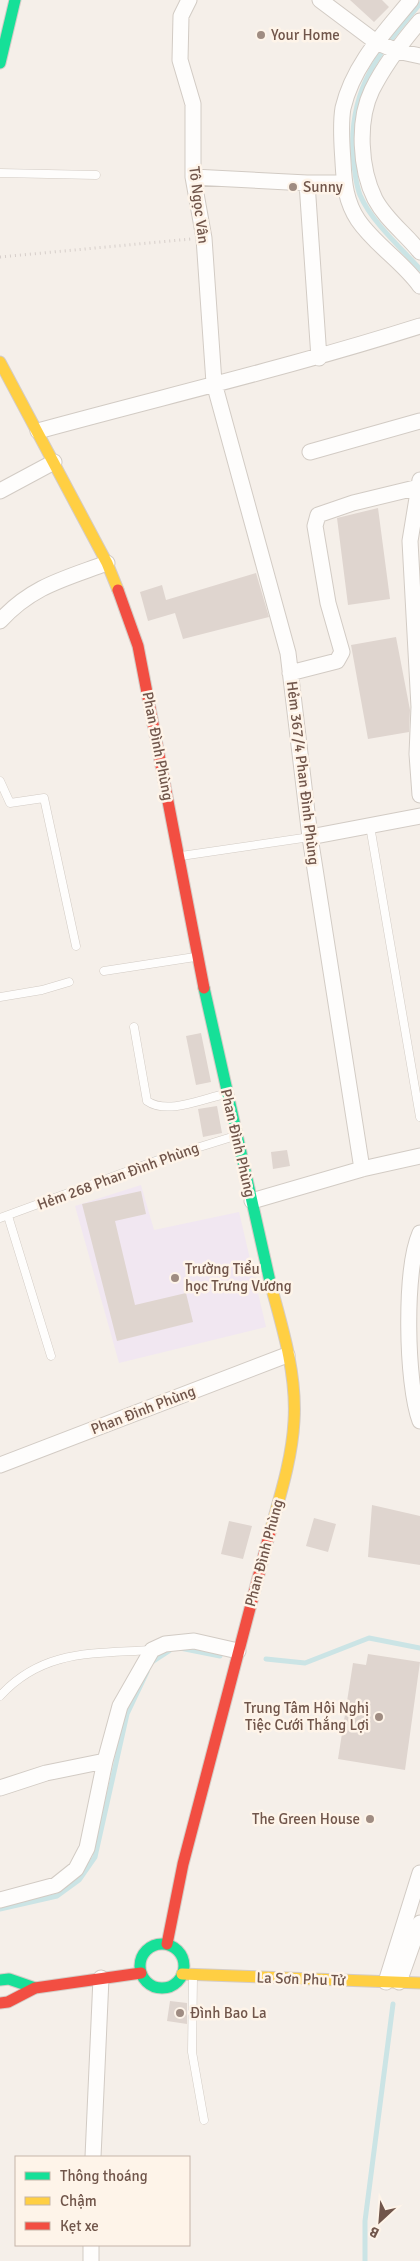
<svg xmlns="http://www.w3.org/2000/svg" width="420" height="2261" font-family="Signika,sans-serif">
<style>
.education{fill:#f1e7f1}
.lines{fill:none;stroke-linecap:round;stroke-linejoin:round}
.stream{stroke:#cbe4e5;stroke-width:5}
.building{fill:#dfd5cf}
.lane-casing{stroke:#d2cbc4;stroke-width:9}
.street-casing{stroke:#d2cbc4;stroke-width:17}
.fast-casing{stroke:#d4ccc6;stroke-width:13}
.slow-casing{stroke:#d4ccc6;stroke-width:13}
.jam-casing{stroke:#d4ccc6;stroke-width:13}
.path{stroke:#d6ceca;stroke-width:3;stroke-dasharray:1 4;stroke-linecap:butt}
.lane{stroke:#fefdfc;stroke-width:8}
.street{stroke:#fefdfc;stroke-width:15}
.fast{stroke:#16e098;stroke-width:11}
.slow{stroke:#ffcf43;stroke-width:11}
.jam{stroke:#f24e42;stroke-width:11}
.poi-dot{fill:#9f8c82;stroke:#fef4e9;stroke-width:2}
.labels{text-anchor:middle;stroke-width:5;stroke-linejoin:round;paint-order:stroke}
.poi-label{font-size:15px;fill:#71564b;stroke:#fef4e9;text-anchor:start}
.street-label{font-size:15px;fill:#71564b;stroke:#fef4e9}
</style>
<rect width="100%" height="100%" fill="#f5efe9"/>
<path class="education" d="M141,1185L154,1230L239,1212L266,1327L119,1363L75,1206Z"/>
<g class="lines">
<path class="stream" d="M420,4C380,51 349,88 353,153C354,166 355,182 360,195C371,221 401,248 420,269
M180,1648L220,1656
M266,1659L305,1663L369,1638L420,1648
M152,1662L169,1651
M0,1909L57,1896L79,1880L95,1857L127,1714L147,1672
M365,2261V2221L393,2004"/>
</g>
<path class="building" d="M350,0H382L389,7L374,22Z
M378,508L390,599L348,605L337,518Z
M256,573L269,617L183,639L175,613L148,621L140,592L162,585L166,600Z
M396,637L410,710L409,732L368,739L351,645Z
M201,1033L211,1082L196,1085L186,1036Z
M217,1106L222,1133L203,1137L198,1109Z
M287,1150L290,1166L273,1169L271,1152Z
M141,1191L146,1214L115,1221L135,1305L186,1293L193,1322L117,1341L82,1204Z
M372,1505L420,1516V1565L368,1557Z
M314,1518L336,1524L328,1552L306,1546Z
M229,1521L252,1526L243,1559L221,1554Z
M368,1654L420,1662L405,1770L338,1759L353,1663L366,1665Z
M170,2001L187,2003V2024L167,2021Z"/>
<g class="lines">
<defs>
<path id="lane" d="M0,173L96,175
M0,781L10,803L44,798L76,946
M370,826L420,1117
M181,856L310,837
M104,971L195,957
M0,997L42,990L69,982
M134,1027L147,1101C167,1115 202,1099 225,1094
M8,1216L51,1356
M0,1218L161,1159L235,1136
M0,1696C43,1649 93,1654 152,1650
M193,1977L192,2052L204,2120"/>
<path id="street" d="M189,0L181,16L180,60L193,104V177L204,238L214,383L288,653L310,837L362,1169
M320,0L376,42L397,51L420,56
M411,0C384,33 353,65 343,108C340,125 342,145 343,162C344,183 346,202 358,220C375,245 402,261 420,286
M420,21C402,42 384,66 372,90C357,121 360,169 375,199C386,220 406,234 420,252
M193,177L307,183
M319,358L307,183H344
M38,431C166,396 294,366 420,326
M310,452L420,421
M420,480L410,541L419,707L417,754L420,795
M0,491L54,462
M0,621C32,586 64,579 107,563
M290,673L337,661L342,652L328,603L315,526L318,515L353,503L419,487
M310,837L420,816
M252,1201L362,1169L420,1156
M420,1233C404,1270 406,1383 420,1421
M0,1465L287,1355
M0,1788L46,1773L105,1761
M0,1900L56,1885L76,1869L87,1848L105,1761L120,1706L152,1650L165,1644L194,1641L238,1651
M386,1982L420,1873
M399,1982L420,1923
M93,2157L101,1978
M91,2261V2245"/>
<path id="fast" d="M0,63L15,0
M204,988L271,1286
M140 1966a22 22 0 1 1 44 0a22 22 0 1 1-44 0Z
M0,1980L9,1979L35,1988"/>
<path id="slow" d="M0,362L107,563L118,590
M270,1532C280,1496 292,1459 294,1421C297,1376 283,1329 271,1286
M182,1974L420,1983"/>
<path id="jam" d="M118,590L138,646L204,988
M167,1944L183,1864L270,1532
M0,2003L8,2002L35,1988L141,1973"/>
</defs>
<use href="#lane" class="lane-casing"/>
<use href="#street" class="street-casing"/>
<use href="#fast" class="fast-casing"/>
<use href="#slow" class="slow-casing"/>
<use href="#jam" class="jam-casing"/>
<path class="path" d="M0,257L191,239"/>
<use href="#lane" class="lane"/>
<use href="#street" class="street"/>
<use href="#fast" class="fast"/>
<use href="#slow" class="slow"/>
<use href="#jam" class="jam"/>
</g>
<g class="poi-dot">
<circle cx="261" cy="35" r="5"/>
<circle cx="293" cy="187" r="5"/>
<circle cx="175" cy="1278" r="5"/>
<circle cx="379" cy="1717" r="5"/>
<circle cx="370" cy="1819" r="5"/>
<circle cx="180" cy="2013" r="5"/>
</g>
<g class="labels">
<g class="poi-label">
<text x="271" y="40">Your Home</text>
<text x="303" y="192">Sunny</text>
<text x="185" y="1274">Trường Tiểu<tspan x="185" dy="17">học Trưng Vương</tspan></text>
<text x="369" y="1713" text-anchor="end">Trung Tâm Hội Nghị<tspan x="369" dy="17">Tiệc Cưới Thắng Lợi</tspan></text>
<text x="360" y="1824" text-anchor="end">The Green House</text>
<text x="190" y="2018">Đình Bao La</text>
</g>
<g class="street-label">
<text transform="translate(199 205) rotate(83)" y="5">Tô Ngọc Vân</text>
<text transform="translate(158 746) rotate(79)" y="5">Phan Đình Phùng</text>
<text transform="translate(303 773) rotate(83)" y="5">Hẻm 367/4 Phan Đình Phùng</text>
<text transform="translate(238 1143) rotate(77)" y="5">Phan Đình Phùng</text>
<text transform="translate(118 1176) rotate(-20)" y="5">Hẻm 268 Phan Đình Phùng</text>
<text transform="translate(143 1410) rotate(-21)" y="5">Phan Đinh Phùng</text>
<text transform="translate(264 1553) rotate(-75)" y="5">Phan Đình Phùng</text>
<text transform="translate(301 1979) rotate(2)" y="5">La Sơn Phu Tử</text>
</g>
</g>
<rect x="15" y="2156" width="175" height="90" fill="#fef4e9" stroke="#c6b5aa"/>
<rect x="25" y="2172" width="25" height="8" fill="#16e098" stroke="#c6b5aa"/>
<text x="60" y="2181" font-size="15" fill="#71564b">Thông thoáng</text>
<rect x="25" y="2197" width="25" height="8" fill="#ffcf43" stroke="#c6b5aa"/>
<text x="60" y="2206" font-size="15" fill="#71564b">Chậm</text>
<rect x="25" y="2222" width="25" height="8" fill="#f24e42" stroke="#c6b5aa"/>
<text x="60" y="2231" font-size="15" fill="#71564b">Kẹt xe</text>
<g transform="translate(380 2221) rotate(206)" stroke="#fef4e9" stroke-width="4" paint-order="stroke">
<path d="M0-4L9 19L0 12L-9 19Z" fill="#71564b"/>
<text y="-8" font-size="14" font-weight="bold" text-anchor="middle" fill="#71564b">B</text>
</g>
</svg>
